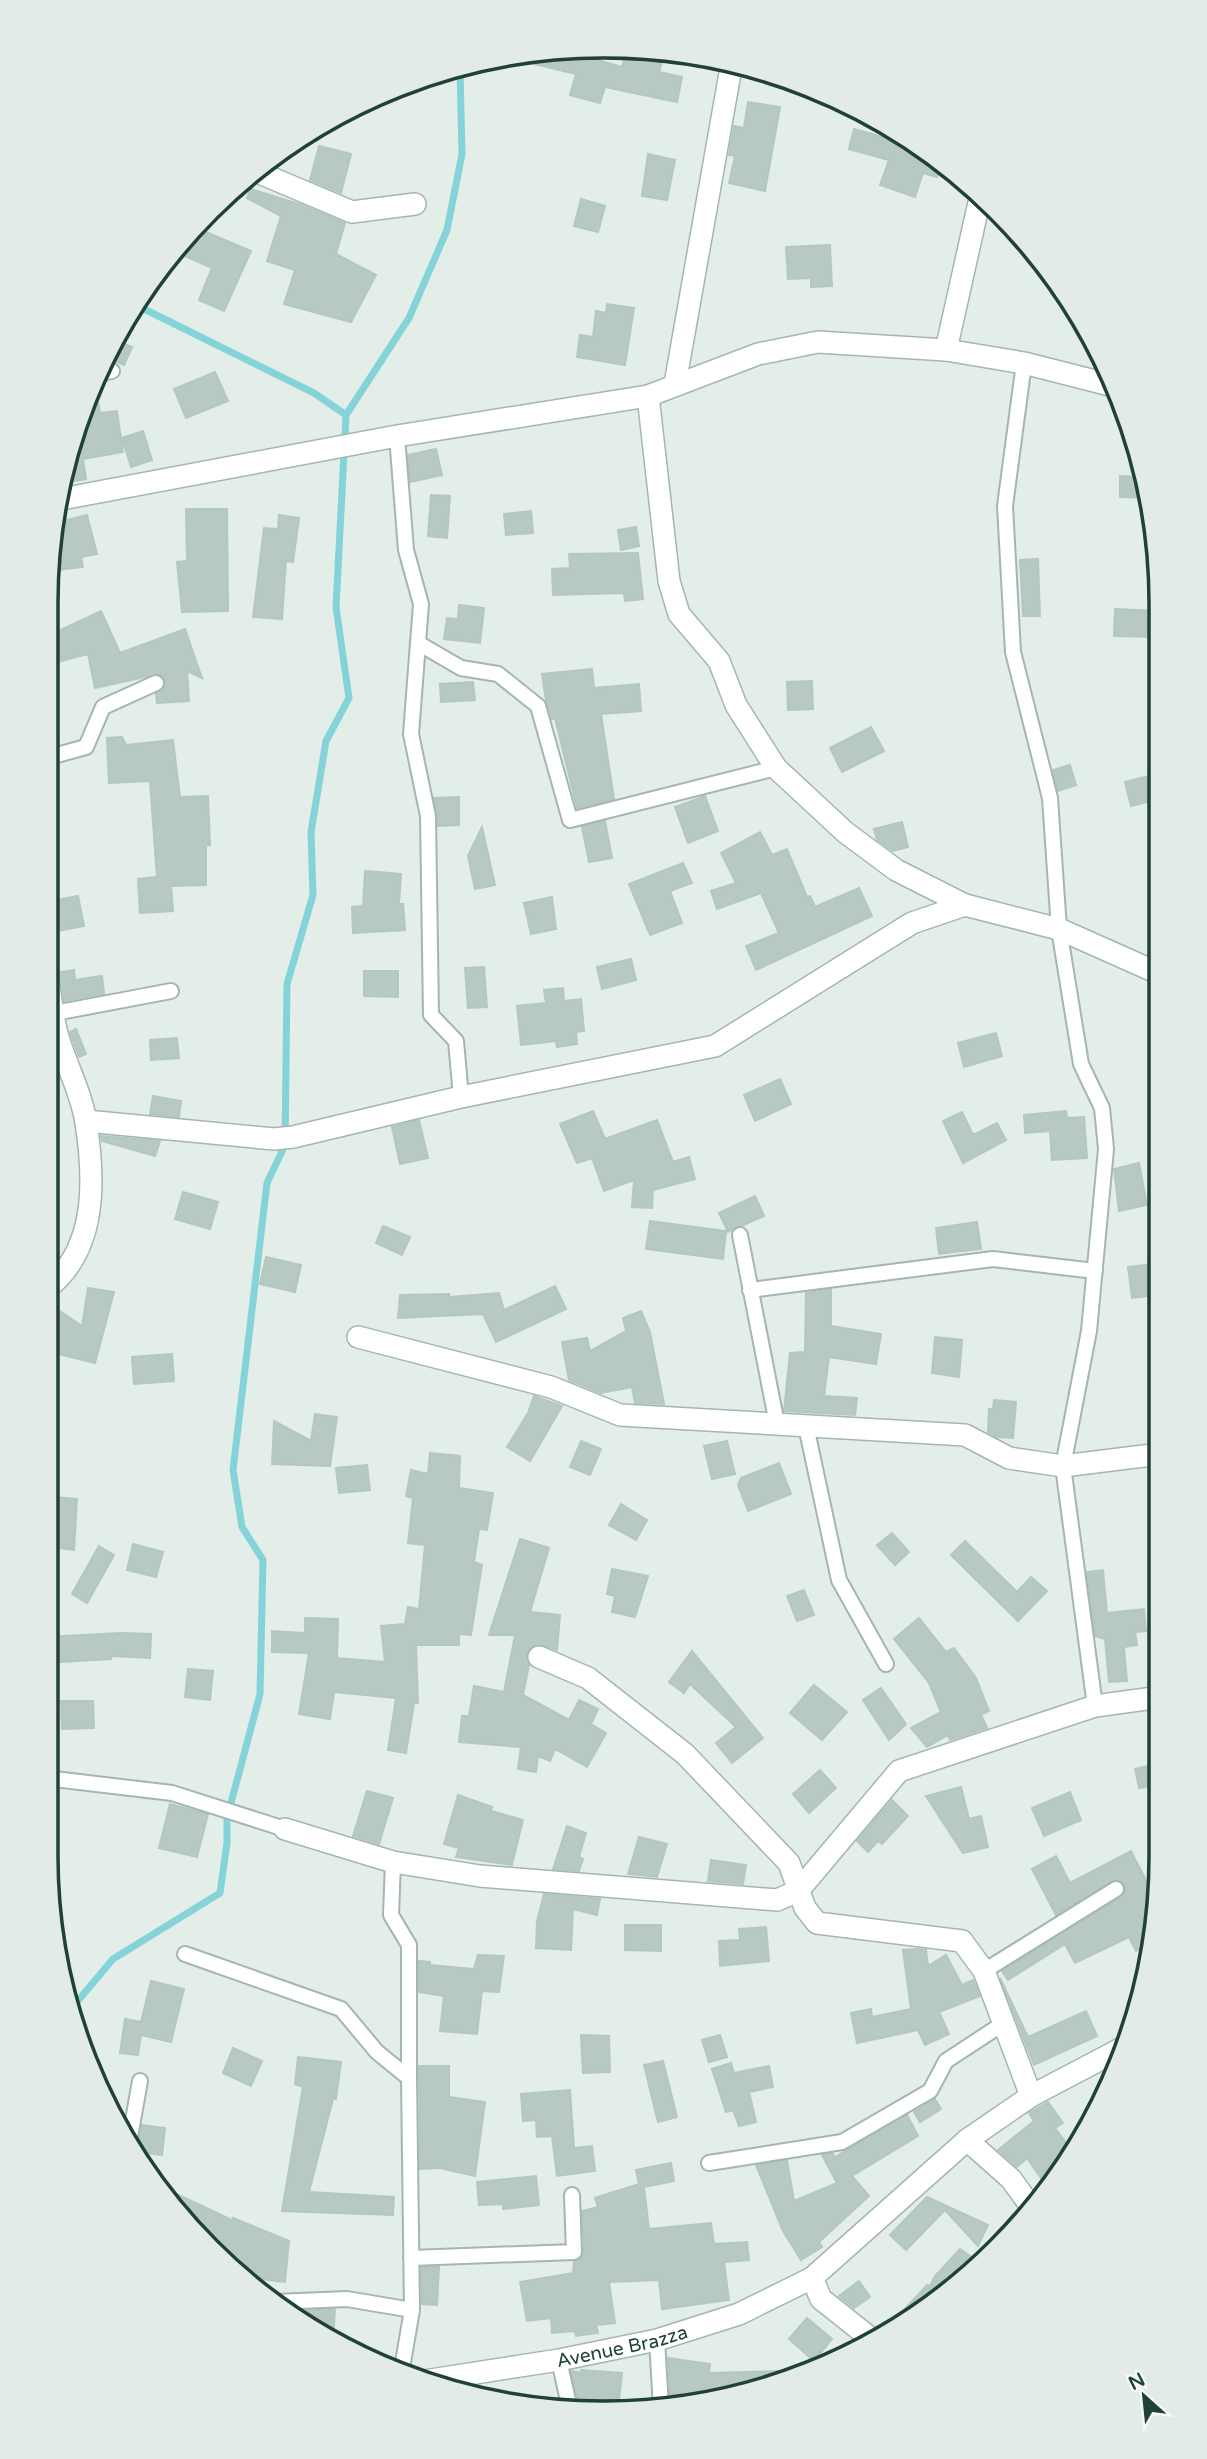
<svg xmlns="http://www.w3.org/2000/svg" width="1207" height="2459" font-family="'Varela Round',sans-serif">
<style>
.lines{fill:none;stroke-linecap:round;stroke-linejoin:round}
.stream{stroke:#84d3d8;stroke-width:7}
.building{fill:#b7c9c0;stroke:#b3c8be;stroke-width:2}
.lane-casing{stroke:#a4b7ae;stroke-width:18}
.street-casing{stroke:#a4b7ae;stroke-width:24}
.lane{stroke:#fff;stroke-width:14}
.street{stroke:#fff;stroke-width:21}
.labels{text-anchor:middle;stroke-width:6;stroke-linejoin:round;paint-order:stroke}
.street-label{font-size:19px;fill:#204135;stroke:#f3faf6}
.rim{fill:none;stroke:#204135;stroke-width:3.5}
</style>
<rect width="100%" height="100%" fill="#e2eee7"/>
<g class="lines">
<path class="stream" d="M134,304L314,393L346,415
M71,2009L113,1959L220,1893L227,1843V1818L260,1694L263,1560L242,1527L233,1470L267,1183L285,1145L287,984L313,895L311,832L326,741L349,698L336,607L346,415L409,318L447,230L462,154L460,67"/>
</g>
<path class="building" d="M590,47L587,57L622,67L628,48L665,52L659,72L682,77L677,102L605,87L600,103L570,95L576,74L509,58V55Z
M748,102L780,107L765,191L729,183L735,156L729,155L734,126L744,128Z
M854,129L919,147L942,160L937,177L923,173L915,197L880,185L889,160L849,149Z
M319,146L351,154L341,193L310,180Z
M648,154L675,160L667,200L642,196Z
M251,189L299,204L345,223L336,254L376,275L351,322L284,304L295,270L267,261L281,216L247,198Z
M581,199L605,206L598,232L574,226Z
M194,227L251,251L224,311L199,300L212,268L174,251Z
M830,245L832,286L811,287V278L788,279L786,247Z
M607,304L634,308L625,365L577,357L580,335L593,337L596,311L606,313Z
M115,340L132,347L124,365L106,357Z
M215,372L228,401L186,418L174,389Z
M92,383H95L100,413L117,411L123,452L83,459L86,479L59,484Z
M143,431L152,460L131,467L122,438Z
M436,449L442,475L410,482L408,455Z
M1120,476L1142,477L1148,498L1120,497Z
M431,495L450,496L447,538L428,536Z
M186,509H227L228,611L182,612L177,562L187,561Z
M531,511L533,533L506,535L504,514Z
M87,515L97,554L81,557L83,567L49,571L52,543L60,541L55,523Z
M279,515L299,518L293,562L286,561L282,619L253,617L264,528L278,529Z
M636,527L639,546L621,550L618,530Z
M638,553L643,599L625,601L624,593L553,595L552,569L570,568L569,554Z
M1038,559L1040,616H1023L1020,560Z
M459,605L484,608L480,643L444,639L447,618L458,619Z
M1115,609L1157,611V637L1114,636Z
M101,611L120,653L185,629L202,678L187,671L189,701L157,703L156,693L166,683L158,674L95,688L88,654L46,665V637Z
M592,669L594,688L639,684L641,711L601,714L614,799L577,808L555,718L552,719L546,701L542,674Z
M812,681L813,709L788,710L787,682Z
M473,682L475,700L441,702L440,684Z
M871,727L884,751L842,772L830,748Z
M122,737L126,745L173,740L180,797L208,796L210,845L206,846V885L171,886L173,911L140,913L138,879L157,877L150,781L109,783L107,738Z
M1070,765L1076,785L1058,791L1053,770Z
M1149,776L1155,800L1131,806L1125,782Z
M705,796L718,831L688,843L675,807Z
M459,797V825L438,826L434,798Z
M605,821L612,858L589,862L582,827Z
M902,822L908,847L893,851L877,840L874,829Z
M482,827L495,885L475,889L468,856Z
M760,832L772,855L787,849L807,897L810,896L815,907L859,888L872,916L756,970L746,946L779,933L761,893L717,909L711,891L736,883L721,853Z
M683,863L692,883L670,891L682,923L650,935L629,884Z
M365,871L401,874L399,904H403L405,930L353,933L352,907L363,906Z
M78,896L84,926L52,932L47,902Z
M552,897L556,929L531,934L524,903Z
M631,959L636,980L602,989L597,967Z
M484,967L487,1007L468,1008L465,968Z
M74,970L75,980L102,976L104,994L64,1001L61,972Z
M364,971H398V997L364,996Z
M563,988L564,1001L581,999L584,1031L576,1032L577,1044L557,1047L556,1041L521,1045L517,1006L546,1003L544,990Z
M76,1029L86,1054L79,1057L70,1032Z
M996,1033L1002,1056L964,1067L958,1043Z
M177,1038L179,1058L151,1060L150,1040Z
M780,1079L791,1104L755,1121L744,1095Z
M153,1096L181,1101L179,1117L150,1114Z
M593,1111L605,1139L657,1120L673,1162L689,1157L695,1179L653,1190L652,1208L632,1207L634,1180L604,1191L592,1158L577,1163L560,1124Z
M1066,1111L1067,1118L1084,1117L1087,1158L1052,1160L1050,1131L1025,1133L1024,1115Z
M962,1112L973,1135L997,1123L1006,1140L963,1163L943,1121Z
M419,1120L428,1158L400,1164L392,1127Z
M101,1136L160,1141L155,1156L102,1141Z
M1139,1163L1147,1205L1119,1211L1114,1169Z
M183,1192L218,1202L210,1229L175,1219Z
M755,1196L764,1216L728,1232L719,1213Z
M650,1221L726,1231L723,1259L646,1249Z
M977,1222L981,1249L939,1254L936,1228Z
M383,1226L410,1237L402,1255L376,1243Z
M266,1257L301,1265L295,1292L260,1284Z
M1152,1264L1156,1295L1132,1298L1128,1267Z
M555,1286L566,1309L496,1342L483,1314L398,1318L400,1295L449,1294V1297L499,1293L504,1310Z
M88,1288L114,1292L95,1363L46,1351V1323L55,1308L82,1326Z
M831,1289V1326L881,1334L876,1364L829,1357L824,1396L857,1398L855,1415L784,1411L790,1353L805,1352L806,1293Z
M641,1311L650,1332L664,1404L635,1403L632,1387L601,1393L569,1380L562,1342L587,1338L590,1351L626,1331L623,1318Z
M935,1337L962,1340L959,1377L932,1373Z
M172,1354L174,1381L134,1384L132,1357Z
M534,1396L562,1406L530,1461L507,1447L528,1413Z
M994,1400L1016,1402L1013,1438L997,1437L988,1432L989,1409H993Z
M315,1414L337,1417L330,1466L272,1464L274,1421L311,1441Z
M581,1441L601,1449L590,1475L570,1467Z
M727,1441L735,1474L712,1479L704,1446Z
M430,1453L460,1456L459,1488L493,1493L487,1530L479,1529L474,1562L482,1565L471,1635L459,1634V1645H416L418,1703H414L406,1753L388,1750L396,1698L334,1692L330,1719L299,1714L309,1653L272,1652V1631L305,1633V1618L338,1619L337,1658L385,1662L381,1626L405,1624L408,1607L419,1609L425,1545L408,1543L413,1498L406,1496L411,1470L428,1474Z
M779,1463L791,1494L748,1511L738,1485L741,1478Z
M367,1465L370,1490L339,1493L336,1468Z
M52,1497L77,1499L74,1550L50,1547Z
M621,1504L647,1520L636,1540L609,1525Z
M892,1533L909,1552L895,1565L877,1545Z
M520,1539L549,1548L530,1612L560,1615L557,1650L538,1644L527,1651L529,1665L523,1695L569,1720L579,1700L598,1709L591,1724L606,1733L587,1767L555,1749L550,1761L538,1756L536,1772L518,1769L521,1747L459,1742L462,1716H469L474,1686L504,1692L515,1635H489Z
M965,1541L1017,1592L1031,1577L1047,1591L1018,1621L951,1555Z
M133,1544L163,1552L156,1577L127,1570Z
M99,1546L114,1555L87,1603L72,1594Z
M612,1569L648,1576L635,1617L612,1612L615,1596L607,1594Z
M1103,1570L1107,1613L1144,1609L1146,1631L1135,1632L1137,1645L1124,1647L1127,1681L1109,1682L1105,1639L1095,1636L1087,1572Z
M804,1590L814,1615L797,1621L787,1596Z
M919,1618L946,1652L954,1648L976,1678L989,1711L981,1715L987,1728L950,1740L948,1735L927,1747L911,1728L941,1712L929,1683L894,1639Z
M120,1633L151,1634L150,1658L111,1656V1659L46,1663V1637Z
M692,1651L763,1738L732,1763L716,1743L736,1727L690,1684L684,1693L669,1682Z
M188,1669L213,1671L210,1700L185,1697Z
M814,1685L847,1712L822,1740L790,1713Z
M881,1688L906,1724L889,1740L863,1700Z
M61,1701H93L94,1728L62,1729Z
M1161,1763V1784L1139,1788L1135,1769Z
M820,1770L836,1788L809,1813L793,1794Z
M961,1787L969,1819L981,1816L988,1847L963,1853L926,1796Z
M367,1791L393,1798L379,1844L353,1836Z
M1070,1792L1081,1820L1044,1836L1032,1808Z
M458,1795L492,1807L491,1811L523,1820L512,1865L456,1857L459,1848L444,1844Z
M892,1800L908,1816L882,1844L878,1841L868,1852L857,1841Z
M170,1804L208,1814L197,1857L159,1848Z
M567,1826L586,1833L579,1857L583,1859L579,1871L553,1869Z
M639,1837L667,1844L657,1877L628,1874Z
M1131,1851L1157,1902L1153,1942L1136,1951L1129,1937L1075,1963L1065,1944L1008,1980L1002,1971L1121,1897L1126,1889L1121,1881H1112L1056,1915L1032,1869L1056,1856L1070,1883Z
M711,1860L746,1865L743,1884L708,1881Z
M544,1894L600,1899L597,1915L573,1909L571,1950L536,1948L537,1921Z
M625,1925H661V1951L625,1950Z
M766,1927L769,1961L720,1966L719,1941L740,1940L739,1929Z
M918,1949L926,1950L928,1966L946,1955L962,1985L973,1980L980,1996L939,2012L949,2034L925,2045L918,2030L857,2043L851,2013L871,2009L872,2017L911,2009L903,1950Z
M478,1955L504,1956L499,1992L482,1991L477,2034L440,2031L444,1996L419,1992V1961L430,1962V1965L474,1969Z
M1000,1978L1028,2037L1086,2011L1097,2036L1034,2065Z
M151,1981L184,1989L171,2042L141,2035L138,2055L120,2053L125,2019L141,2022Z
M581,2035L609,2036L610,2072L583,2073Z
M720,2035L727,2057L709,2062L702,2040Z
M233,2048L262,2061L251,2086L223,2073Z
M298,2057L341,2062L336,2099H333L309,2192L394,2197L393,2215L282,2211L303,2087L295,2084Z
M663,2061L677,2117L658,2122L644,2065Z
M731,2063L734,2073L769,2066L773,2087L749,2092L756,2122L739,2126L733,2110L726,2112L712,2069Z
M419,2066H449V2097L485,2102L475,2176L440,2168L420,2169Z
M570,2090L574,2148L592,2146L595,2171L557,2176L552,2136L537,2137L536,2120L523,2121L521,2094Z
M935,2099L941,2109L920,2122L914,2112Z
M1048,2102L1063,2123L1055,2128L1070,2148L1060,2164L1041,2178L1027,2158L1017,2167L998,2150L1034,2121L1029,2113Z
M907,2115L918,2136L852,2176L869,2196L819,2242L822,2247L801,2260L783,2231L756,2165L787,2160L794,2201L837,2183L822,2155L832,2153L835,2157Z
M142,2125L165,2128L162,2155L138,2152L134,2145L139,2139Z
M671,2163L674,2181L644,2187L649,2229L711,2223L714,2244L747,2242L749,2260L724,2262L729,2300L662,2309L659,2280L609,2282L615,2323L596,2325L598,2333L576,2336L575,2331L552,2333L551,2318L527,2321L520,2282L573,2273L574,2262L584,2252L582,2211L598,2207L595,2198L639,2184L636,2170Z
M536,2176L539,2205L503,2209V2204L479,2205L477,2182Z
M155,2184L234,2221L233,2218L289,2241L285,2282L250,2278L248,2267L230,2260L161,2195Z
M927,2197L988,2225L978,2246L945,2210L906,2250L890,2235Z
M960,2249L980,2263L943,2298L913,2317L904,2310L927,2285L930,2286L935,2276Z
M421,2267H439L437,2305L422,2304Z
M859,2281L870,2297L854,2308L839,2296Z
M335,2309L333,2341L294,2320L285,2311Z
M807,2318L832,2339L814,2361L789,2339Z
M668,2358L710,2364L709,2373L780,2371L781,2377L683,2406L685,2396L670,2394Z
M581,2370L622,2373L619,2400H613L612,2407L578,2406L571,2371L582,2373Z"/>
<g class="lines">
<defs>
<path id="lane" d="M1024,363L1005,506L1013,652L1050,798L1059,929L1081,1064L1102,1108L1106,1149L1089,1331L1063,1466L1095,1706
M96,374L112,371
M397,436L406,550L421,604L411,734L428,816L431,1015L456,1041L461,1097
M418,643L461,668L498,674L538,706L570,820L776,768
M46,758L86,747L103,707L156,683
M55,1013L171,991
M740,1235L777,1424
M750,1290L993,1259L1095,1271
M806,1426L839,1580L886,1664
M46,1778L172,1793L285,1829
M393,1862L391,1915L409,1945V2078
M185,1954L341,2009L377,2052L409,2078L412,2310L401,2374
M984,1971L1116,1889
M130,2137L140,2081
M709,2163L842,2142L930,2091L946,2061L1004,2023
M411,2258L574,2252L572,2195
M275,2302L347,2299L412,2310
M657,2340L661,2408
M559,2360L569,2405
M458,2376L459,2392"/>
<g id="street">
<path d="M255,171L352,212L415,204"/>
<path d="M946,350L980,198"/>
<path d="M675,384L732,62"/>
<path d="M648,396L669,581L679,614L719,661L736,705L776,768L845,832L896,870L965,905L1059,929L1158,973"/>
<path d="M56,500L397,436L648,396L758,354L818,342L946,350L1024,363L1118,387"/>
<path d="M86,1121L274,1139L293,1137L461,1097L715,1046L912,923L965,905"/>
<path d="M46,1289C97,1251 95,1181 86,1123C82,1094 66,1065 58,1037C51,1014 50,987 46,963"/>
<path d="M358,1337L551,1387L620,1415L965,1435L1009,1458L1063,1466L1160,1454"/>
<path d="M539,1657L588,1678L685,1754L789,1863L805,1908L817,1923L962,1941L984,1971L1031,2096"/>
<path d="M46,1778V1777"/>
<path d="M285,1829L393,1862L480,1876L777,1900L798,1891L899,1771L1095,1706L1161,1697"/>
<path d="M967,2140L1011,2179L1032,2208"/>
<path d="M812,2278L821,2299L874,2341"/>
<path id="s1" d="M424,2381L559,2360L657,2340L739,2314L812,2278L967,2140L1031,2096L1126,2046"/>
</g>
</defs>
<use href="#lane" class="lane-casing"/>
<use href="#street" class="street-casing"/>
<use href="#lane" class="lane"/>
<use href="#street" class="street"/>
</g>
<g class="labels">
<g class="street-label">
<text dy="7" stroke="none"><textPath href="#s1" startOffset="201">Avenue Brazza</textPath></text>
</g>
</g>
<path d="M0 0H1207V2459H0ZM603 58H604A545 545 0 0 1 1149 603V1856A545 545 0 0 1 604 2401H603A545 545 0 0 1 58 1856V603A545 545 0 0 1 603 58Z" fill="#e2ebe7" fill-rule="evenodd"/>
<path class="rim" d="M603 58H604A545 545 0 0 1 1149 603V1856A545 545 0 0 1 604 2401H603A545 545 0 0 1 58 1856V603A545 545 0 0 1 603 58Z"/>
<g transform="translate(1144 2396) rotate(333)" stroke="#f3faf6" stroke-width="5" paint-order="stroke">
<path d="M0-5L12 26L0 18L-12 26Z" fill="#204135"/>
<text y="-10" font-size="19" font-weight="bold" text-anchor="middle" fill="#204135">N</text>
</g>
</svg>
